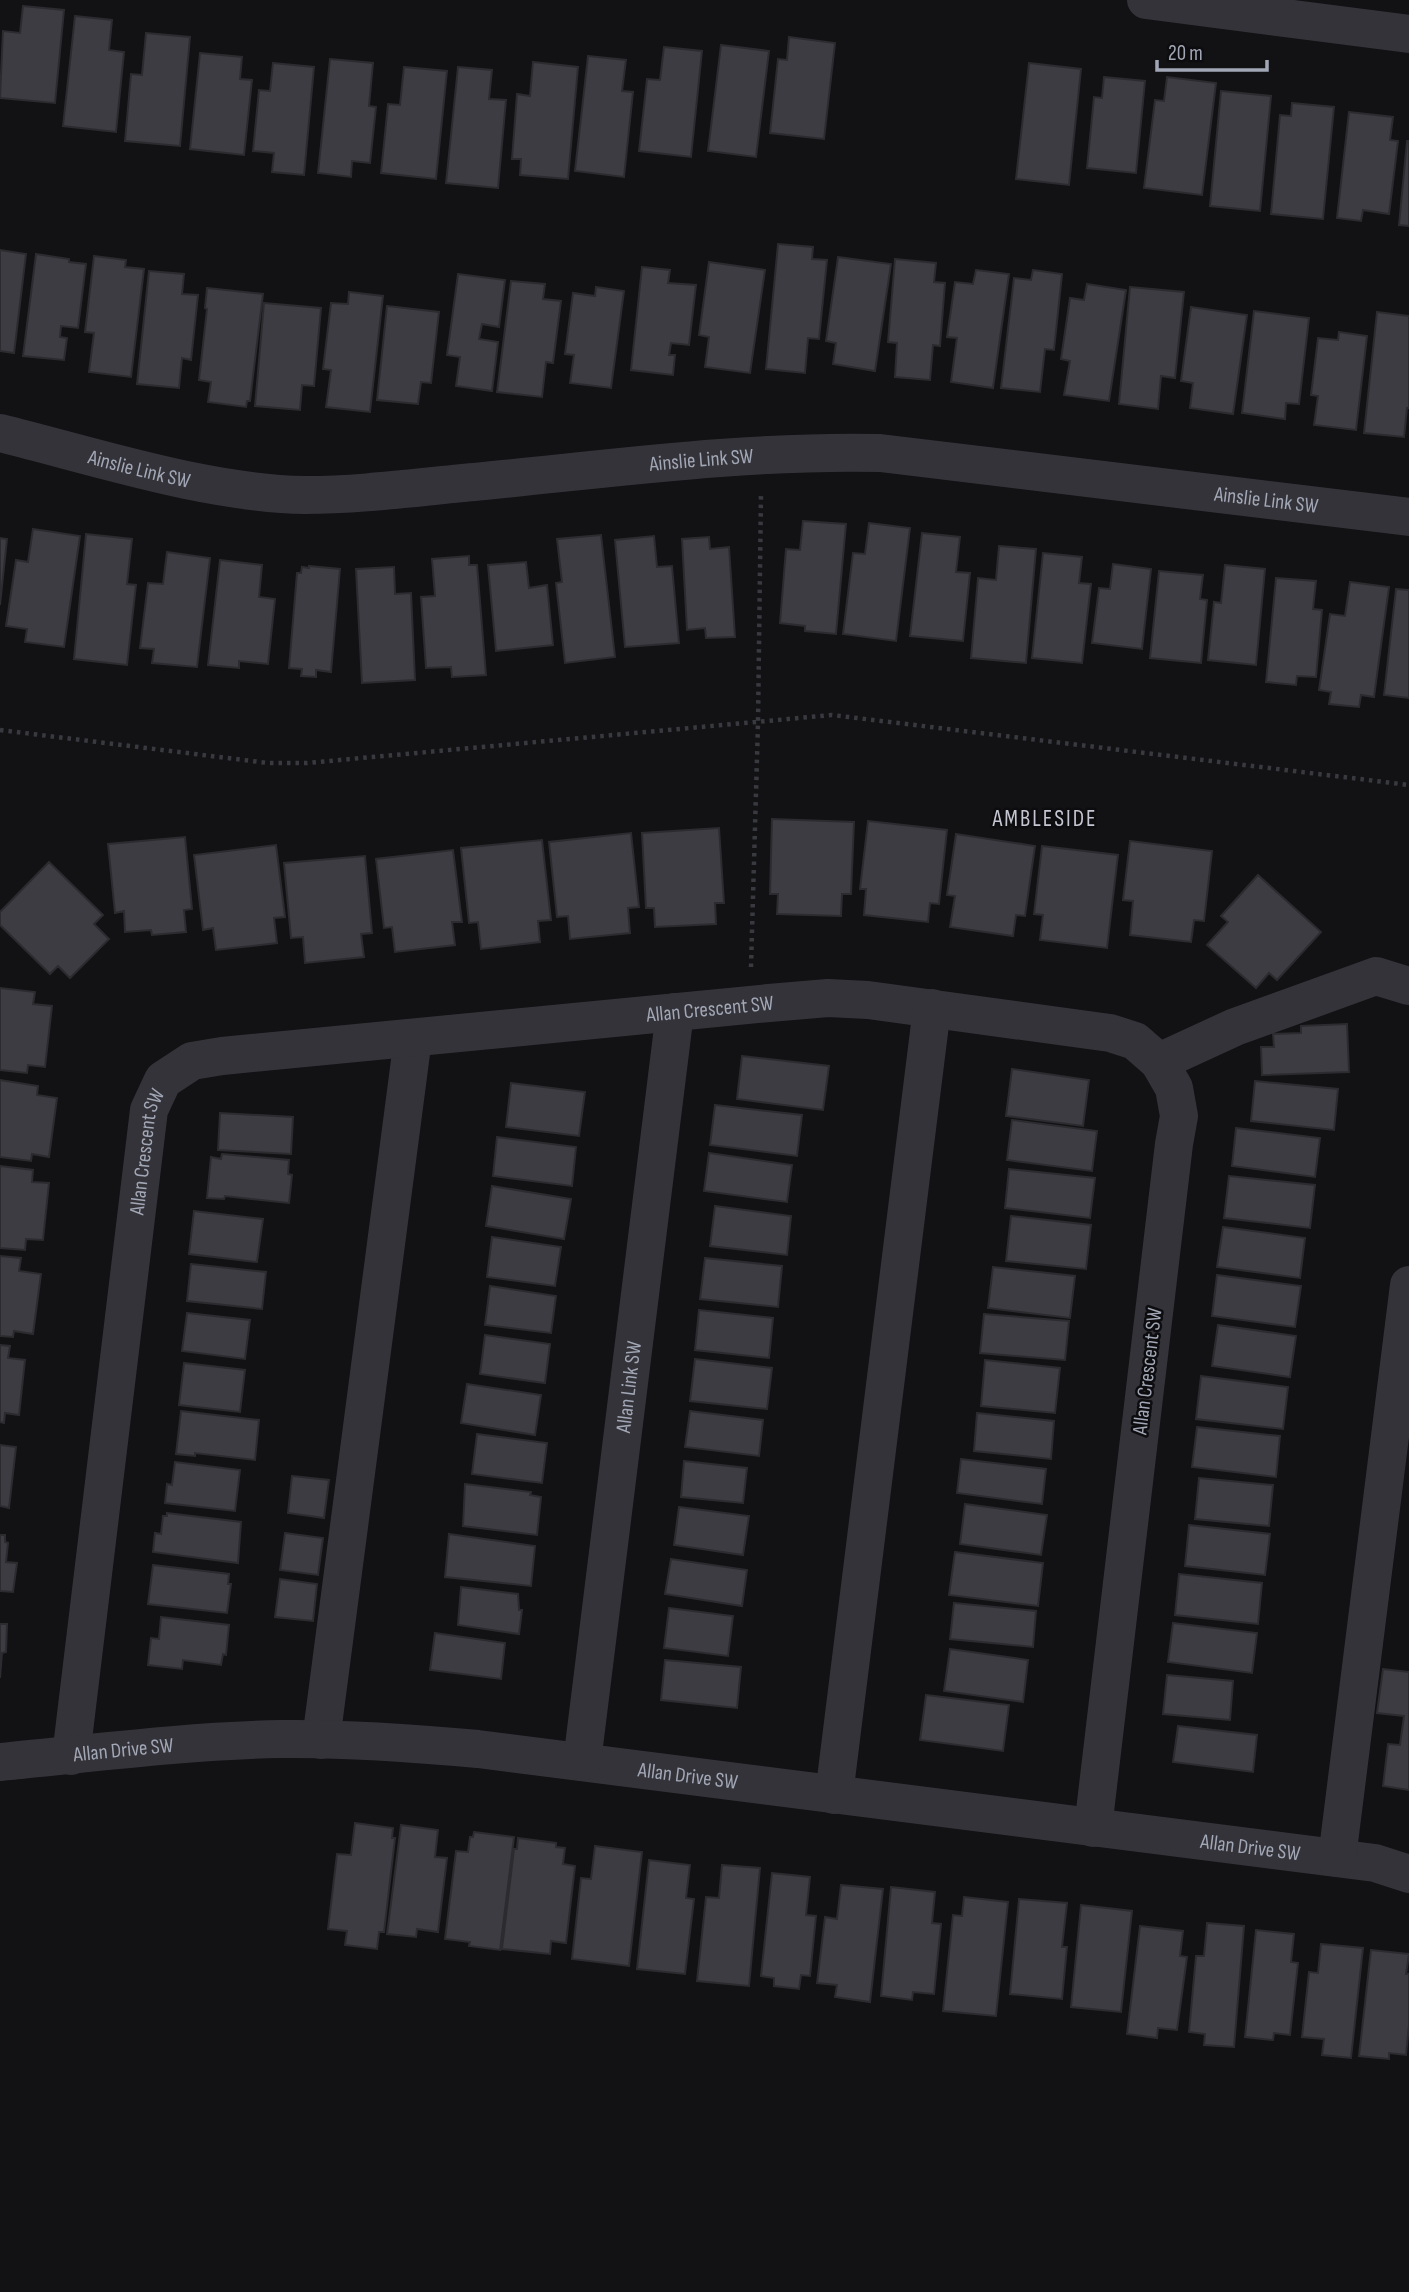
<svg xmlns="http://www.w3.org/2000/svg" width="1409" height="2292" font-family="'Sofia Sans Condensed',sans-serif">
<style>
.building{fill:#3c3c42;stroke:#2c2c30;stroke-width:2}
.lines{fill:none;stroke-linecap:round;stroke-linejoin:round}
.path{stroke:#393a40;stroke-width:4.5;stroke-dasharray:3.5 5;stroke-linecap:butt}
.minor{stroke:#333339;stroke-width:38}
.labels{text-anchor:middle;stroke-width:5;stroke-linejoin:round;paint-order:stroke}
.street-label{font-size:21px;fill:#a2a7b6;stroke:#0d0d0f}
.neighbourhood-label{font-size:23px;letter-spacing:2px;fill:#c4c6d1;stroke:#0d0d0f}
</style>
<rect width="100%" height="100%" fill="#121214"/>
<path class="building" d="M23,6L64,10L55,103L0,98L3,31L20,33Z
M75,16L112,20L109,50L124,52L116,132L63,126Z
M146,33L190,37L180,146L125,141L131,74L142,75Z
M789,37L835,43L824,139L770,133L778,59L787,60Z
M721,45L769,51L756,157L708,151Z
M664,47L702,51L691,157L639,151L647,79L660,80Z
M200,53L242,57L240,79L252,80L244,155L190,149Z
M588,56L626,60L622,91L633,92L624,177L575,171Z
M330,59L373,63L369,106L376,107L370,163L352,161L351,177L318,173Z
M533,62L578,67L568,179L520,175L521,159H512L517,94L530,96Z
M273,63L314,67L304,175L272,172L274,153L253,151L259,90L270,91Z
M1029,63L1081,69L1069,185L1016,179Z
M404,67L447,71L436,179L381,173L388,104L400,105Z
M458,67L492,70L489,99L506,100L498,188L446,183Z
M1104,77L1145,81L1136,173L1087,168L1094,97L1102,98Z
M1167,77L1216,83L1202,195L1144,188L1155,100L1164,101Z
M1221,91L1271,96L1260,211L1210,206Z
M1292,103L1334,107L1323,219L1271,214L1280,115L1291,116Z
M1349,112L1393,117L1390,140L1398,141L1389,214L1363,210L1361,221L1337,218Z
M1407,141H1409V226L1399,225Z
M778,244L813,247L812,259L827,260L819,339L808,338L805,373L766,369Z
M0,250L26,254L14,353L0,351Z
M36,254L69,259V262L86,264L78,328L61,326L60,337L67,338L64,360L23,356Z
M94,256L126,260L125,267L144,269L131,377L89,372L94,333L85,332Z
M838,257L891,264L875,371L833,364L836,343L826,341Z
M895,259L936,263L934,282L945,283L940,346L933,345L930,380L895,377L897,343L888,342Z
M709,262L765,270L750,373L705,367L709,337L699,335Z
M642,267L670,270L668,283L696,285L689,345L671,343L669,355H675L673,375L631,370Z
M976,270L1009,274L993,388L951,382L957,338L947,337L955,282L973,284Z
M1033,270L1062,274L1054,350L1045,349L1040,392L1001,388L1014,278L1031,280Z
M149,271L184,274L182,294L198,295L191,360L182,358L179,388L137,384Z
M458,274L505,280L499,327L482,324L479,339L498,342L492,391L456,386L460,357L447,355Z
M511,281L545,284L543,299L561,301L553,363L546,362L542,397L497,392Z
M1087,284L1126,290L1109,401L1064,395L1070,361L1061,359L1070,298L1084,300Z
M596,287L624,291L611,388L570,383L574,355L565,354L573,293L595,296Z
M1130,287L1184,292L1175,378L1161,376L1158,409L1119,404Z
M207,288L263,294L250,401H247L246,407L208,402L211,382L199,380L207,309L205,308Z
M349,292L383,296L370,412L326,407L331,370L323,369L331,303L348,304Z
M264,303L321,308L314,386L302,385L300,410L255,406Z
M387,306L439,312L431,383L421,382L418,404L377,400Z
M1191,307L1247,315L1233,414L1190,408L1193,383L1181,381Z
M1254,311L1309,318L1299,404L1286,403L1285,419L1242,413Z
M1377,312L1409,316V408H1407L1404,437L1364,433Z
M1339,332L1367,336L1356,430L1314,425L1318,396L1311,395L1318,338L1338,340Z
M803,521L846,524L836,634L805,631V626L780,623L786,549L800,550Z
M869,523L910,528L896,641L843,634L853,553L865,554Z
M33,529L80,536L64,647L25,642L27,629L6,626L16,560L28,562Z
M922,533L960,537L956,572L970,573L963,641L910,636Z
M86,534L132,539L127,584L136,585L127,665L74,659Z
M601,535L615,657L565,663L556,583L562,582L557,539Z
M654,536L657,567L672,566L679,643L625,647L615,540Z
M709,537L710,549L729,547L735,637L706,638L705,628L687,630L682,539Z
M0,538L7,539L0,605Z
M999,546L1036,549L1026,663L971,658L978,578L996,580Z
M167,552L210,558L197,667L152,663L154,649L140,648L148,583L163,584Z
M1043,553L1082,557L1079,583L1091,584L1082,663L1032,658Z
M469,556V565H477L486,675L452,677L451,667L426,668L421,597L435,596L432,559Z
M220,560L262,565L259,597L275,599L268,664L239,661V668L208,665Z
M526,562L529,588L547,585L553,645L496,651L488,565Z
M1113,564L1151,569L1142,649L1092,643L1099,588L1110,589Z
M1225,565L1265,569L1256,665L1208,660L1214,602L1221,603Z
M309,566L340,569L331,672L316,670V677L301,676L302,669L289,668L297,573H301L302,567L309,568Z
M394,567L395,594L411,593L415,680L362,683L356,569Z
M1159,571L1203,575L1200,599L1207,600L1201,663L1150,658Z
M1276,578L1316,581L1313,609L1322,610L1316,677L1297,676L1296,685L1266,682Z
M1350,582L1389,587L1374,697L1361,695L1359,707L1329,704L1331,692L1319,690L1330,614L1345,616Z
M1396,589L1409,590V698L1384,695Z
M772,819L854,822L851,894H842L841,916L777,914L778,894H770Z
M868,821L947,830L939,904L930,903L928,922L864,915L866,889H860Z
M719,828L724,903H715L716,924L655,927L654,908H646L642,833Z
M631,833L639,907L628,908L630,933L570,939L568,916L557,917L549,842Z
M956,834L1035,846L1025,916L1016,915L1013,936L950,927L955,896L947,895Z
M185,837L192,909L184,910L186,932L152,935L151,930L125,932L124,911L115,913L108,844Z
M542,840L551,920L538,921L540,942L481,949L478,922L469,923L461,848Z
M1130,841L1212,851L1204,921L1194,920L1191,942L1130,935L1133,901L1123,900Z
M276,845L285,917L274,918L277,943L216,950L213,928L203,930L194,855Z
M1042,846L1118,855L1107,948L1040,940L1043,915L1034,914Z
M453,850L462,922H452L455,945L395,952L392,927L384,928L376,859Z
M365,856L372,933L361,934L364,957L305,963L303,937L291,938L284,863Z
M49,862L103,915L94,924L109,939L70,978L58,966L50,974L0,925V912Z
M1258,875L1321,932L1277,980L1269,973L1256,988L1207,945L1228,922L1221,916Z
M0,988L35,992L33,1004L52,1006L45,1067L28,1065L27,1073L0,1070Z
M1347,1024L1349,1072L1262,1075L1261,1047H1274L1273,1034L1301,1033V1026Z
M742,1056L829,1066L823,1110L737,1099Z
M1012,1069L1089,1080L1083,1126L1006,1116Z
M0,1080L38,1086L37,1095L57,1098L49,1157L32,1154L31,1161L0,1157Z
M1255,1081L1338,1089L1334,1130L1251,1121Z
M511,1083L585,1092L579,1136L506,1127Z
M715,1105L802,1115L797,1156L710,1145Z
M220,1113L293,1117L291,1154L218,1150Z
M1012,1120L1097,1131L1092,1171L1007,1160Z
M1236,1128L1320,1138L1315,1177L1232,1166Z
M497,1137L576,1147L572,1186L493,1176Z
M709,1153L792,1165L787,1202L704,1191Z
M222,1154L289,1160L288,1174L292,1175L289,1203L225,1196L224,1199L207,1198L211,1157L221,1159Z
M0,1166L33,1170L32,1182L49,1183L43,1240L26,1239L25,1250L0,1248Z
M1009,1169L1095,1178L1090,1218L1005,1208Z
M1229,1176L1315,1185L1310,1228L1224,1218Z
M492,1186L571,1199L564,1239L486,1226Z
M715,1206L791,1216L787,1255L710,1246Z
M194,1211L263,1219L257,1262L189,1254Z
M1011,1216L1091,1225L1086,1269L1006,1261Z
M1223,1227L1305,1238L1300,1278L1217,1267Z
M492,1237L561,1247L555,1286L487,1277Z
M0,1256L21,1258L19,1271L41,1274L33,1334L14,1331L13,1337L0,1336Z
M705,1258L782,1266L778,1307L700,1299Z
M191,1264L266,1272L262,1309L187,1301Z
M993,1267L1075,1276L1070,1318L988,1308Z
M1217,1275L1301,1286L1295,1327L1212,1316Z
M490,1286L556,1296L551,1333L485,1325Z
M699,1310L773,1318L769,1358L695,1350Z
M187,1313L250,1320L245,1359L182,1351Z
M984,1314L1069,1321L1065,1360L980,1353Z
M1218,1325L1296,1336L1290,1377L1212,1366Z
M485,1335L550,1344L545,1383L480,1374Z
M0,1345L10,1346L8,1358L25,1360L19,1415L5,1413L4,1423L0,1422Z
M695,1359L772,1368L767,1409L690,1401Z
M985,1360L1060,1368L1055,1413L981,1406Z
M184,1363L245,1370L240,1412L179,1405Z
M1201,1376L1288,1387L1283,1429L1196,1419Z
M467,1384L541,1395L535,1435L461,1423Z
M181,1411L259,1420L255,1460L195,1453V1456L176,1454Z
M690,1411L763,1420L759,1456L685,1447Z
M977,1413L1054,1421L1051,1459L974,1451Z
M1197,1427L1280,1436L1276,1477L1192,1467Z
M477,1434L547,1443L542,1483L472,1474Z
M0,1445L16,1447L9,1508L0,1506Z
M961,1459L1046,1469L1042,1504L957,1493Z
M684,1461L747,1468L743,1503L681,1497Z
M175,1462L240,1470L235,1511L165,1503L167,1484L172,1485Z
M292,1476L329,1480L324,1518L288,1513Z
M1199,1478L1273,1485L1269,1526L1195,1519Z
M465,1484L531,1492L530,1495L541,1497L537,1535L463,1526Z
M965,1504L1047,1515L1041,1555L960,1544Z
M679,1507L749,1516L743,1555L674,1545Z
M167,1513L241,1522L238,1563L153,1552L155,1533L161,1534L163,1516H167Z
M1189,1525L1270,1534L1265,1575L1185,1566Z
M285,1533L323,1538L318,1575L280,1570Z
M449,1534L535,1546L531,1586L445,1577Z
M0,1535H5V1542L8,1543L6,1562L17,1563L13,1592L0,1591Z
M955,1552L1043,1563L1038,1606L949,1595Z
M671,1559L747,1570L742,1606L665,1594Z
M153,1565L229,1574L228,1584H231L227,1613L148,1604Z
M1179,1574L1262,1583L1258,1624L1175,1615Z
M280,1579L317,1584L313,1621L275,1617Z
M461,1587L518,1594L519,1610H522L519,1634L458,1625Z
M954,1603L1036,1611L1033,1647L950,1639Z
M669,1608L733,1616L728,1656L664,1648Z
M161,1617L229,1625L226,1655L223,1654L221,1665L183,1660L182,1669L148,1665L151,1638L159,1639Z
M1173,1623L1257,1633L1252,1673L1168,1662Z
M0,1624H7L6,1652L2,1653L0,1678Z
M435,1633L505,1643L501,1679L430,1670Z
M950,1649L1028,1660L1023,1702L944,1691Z
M665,1660L741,1667L737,1708L661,1700Z
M1383,1669L1409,1672V1790L1383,1786L1388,1744L1400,1745L1404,1716L1377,1713Z
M1167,1675L1233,1681L1230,1720L1163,1714Z
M926,1695L1009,1705L1003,1751L920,1740Z
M1178,1726L1257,1735L1253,1772L1173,1762Z
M355,1823L393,1828L392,1838H395L384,1932H379L377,1949L345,1945L347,1931L328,1929L337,1854L351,1855Z
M401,1825L438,1830L435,1857L447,1858L438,1932L417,1929L416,1937L387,1934Z
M474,1832L514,1837L500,1950L469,1946L470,1942L445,1939L456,1851L468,1852L470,1837H473Z
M518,1838L556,1843V1847L565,1848L563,1864L575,1866L566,1943L551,1941L550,1954L502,1949L514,1849H517Z
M595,1846L642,1852L629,1966L572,1959L581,1878L591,1879Z
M649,1860L690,1865L686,1898L694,1899L685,1974L637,1969Z
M722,1865L760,1868L749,1986L697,1981L706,1897L719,1898Z
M772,1873L810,1877L806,1915L816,1916L810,1976L801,1975L799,1989L774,1986V1978L761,1976Z
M841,1885L883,1889L870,2002L835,1997L837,1985L817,1983L825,1917L837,1919Z
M891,1887L935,1892L932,1923L941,1924L934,1994L913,1992L912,2000L881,1996Z
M964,1897L1008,1902L996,2016L943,2011L953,1915L962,1916Z
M1019,1899L1067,1903L1062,1947H1067L1062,1999L1010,1994Z
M1081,1905L1132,1911L1121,2012L1071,2007Z
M1207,1923L1244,1926L1234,2047L1204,2045L1205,2034L1189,2032L1196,1956H1204Z
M1140,1926L1183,1931L1180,1956L1187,1957L1177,2030L1158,2028L1157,2038L1127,2034Z
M1256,1930L1294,1934L1291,1962L1298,1963L1290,2035L1274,2033L1273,2040L1245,2037Z
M1321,1944L1363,1948L1351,2058L1322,2055L1324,2039L1302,2037L1309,1972L1318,1973Z
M1371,1950L1409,1954L1406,1974H1409V2025L1406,2055L1389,2053V2059L1359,2056Z"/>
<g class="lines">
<path class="path" d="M0,730L268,763H307L832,715L1409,785
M751,967L758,723L761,493"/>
<g class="minor">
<path d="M1146,0L1409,34"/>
<path id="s1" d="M0,433C97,457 205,493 305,495C362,495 418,487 474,482C609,469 744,450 880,453L1409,517"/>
<path d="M1159,1062L1235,1027L1376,976L1409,986"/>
<path d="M321,1740L413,1038"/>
<path id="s2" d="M71,1756L149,1110L163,1080L192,1061L222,1056L769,1003L828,998L868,1000L1110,1033L1135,1041L1159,1062L1174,1088L1179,1116L1174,1144L1093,1828"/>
<path id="s3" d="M0,1762C93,1753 187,1741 281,1739C346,1738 413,1743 478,1749L1375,1863L1409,1874"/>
<path id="s4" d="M582,1762L675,1012"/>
<path d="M834,1795L932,1008"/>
<path d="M1337,1858L1409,1285"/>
</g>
</g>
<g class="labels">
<g class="street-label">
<text dy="7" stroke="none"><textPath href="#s1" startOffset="710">Ainslie Link SW</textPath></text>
<text dy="7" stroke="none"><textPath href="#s1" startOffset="144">Ainslie Link SW</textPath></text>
<text dy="7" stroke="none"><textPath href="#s1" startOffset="1278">Ainslie Link SW</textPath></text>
<text dy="7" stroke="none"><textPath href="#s2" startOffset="1239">Allan Crescent SW</textPath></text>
<text dy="7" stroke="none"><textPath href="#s2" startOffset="609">Allan Crescent SW</textPath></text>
<text transform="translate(1147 1371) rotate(-83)" y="7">Allan Crescent SW</text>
<text dy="7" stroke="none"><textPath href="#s4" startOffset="378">Allan Link SW</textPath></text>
<text dy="7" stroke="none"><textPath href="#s3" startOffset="124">Allan Drive SW</textPath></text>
<text dy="7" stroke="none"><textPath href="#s3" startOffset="691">Allan Drive SW</textPath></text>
<text dy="7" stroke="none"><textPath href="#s3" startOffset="1258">Allan Drive SW</textPath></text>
</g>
<g class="neighbourhood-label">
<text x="1045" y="826">AMBLESIDE</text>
</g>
</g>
<path d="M1157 60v10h110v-10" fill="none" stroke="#a2a7b6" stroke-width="3.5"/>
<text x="1168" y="60" font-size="21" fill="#a2a7b6" stroke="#0d0d0f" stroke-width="5" paint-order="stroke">20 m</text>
</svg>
